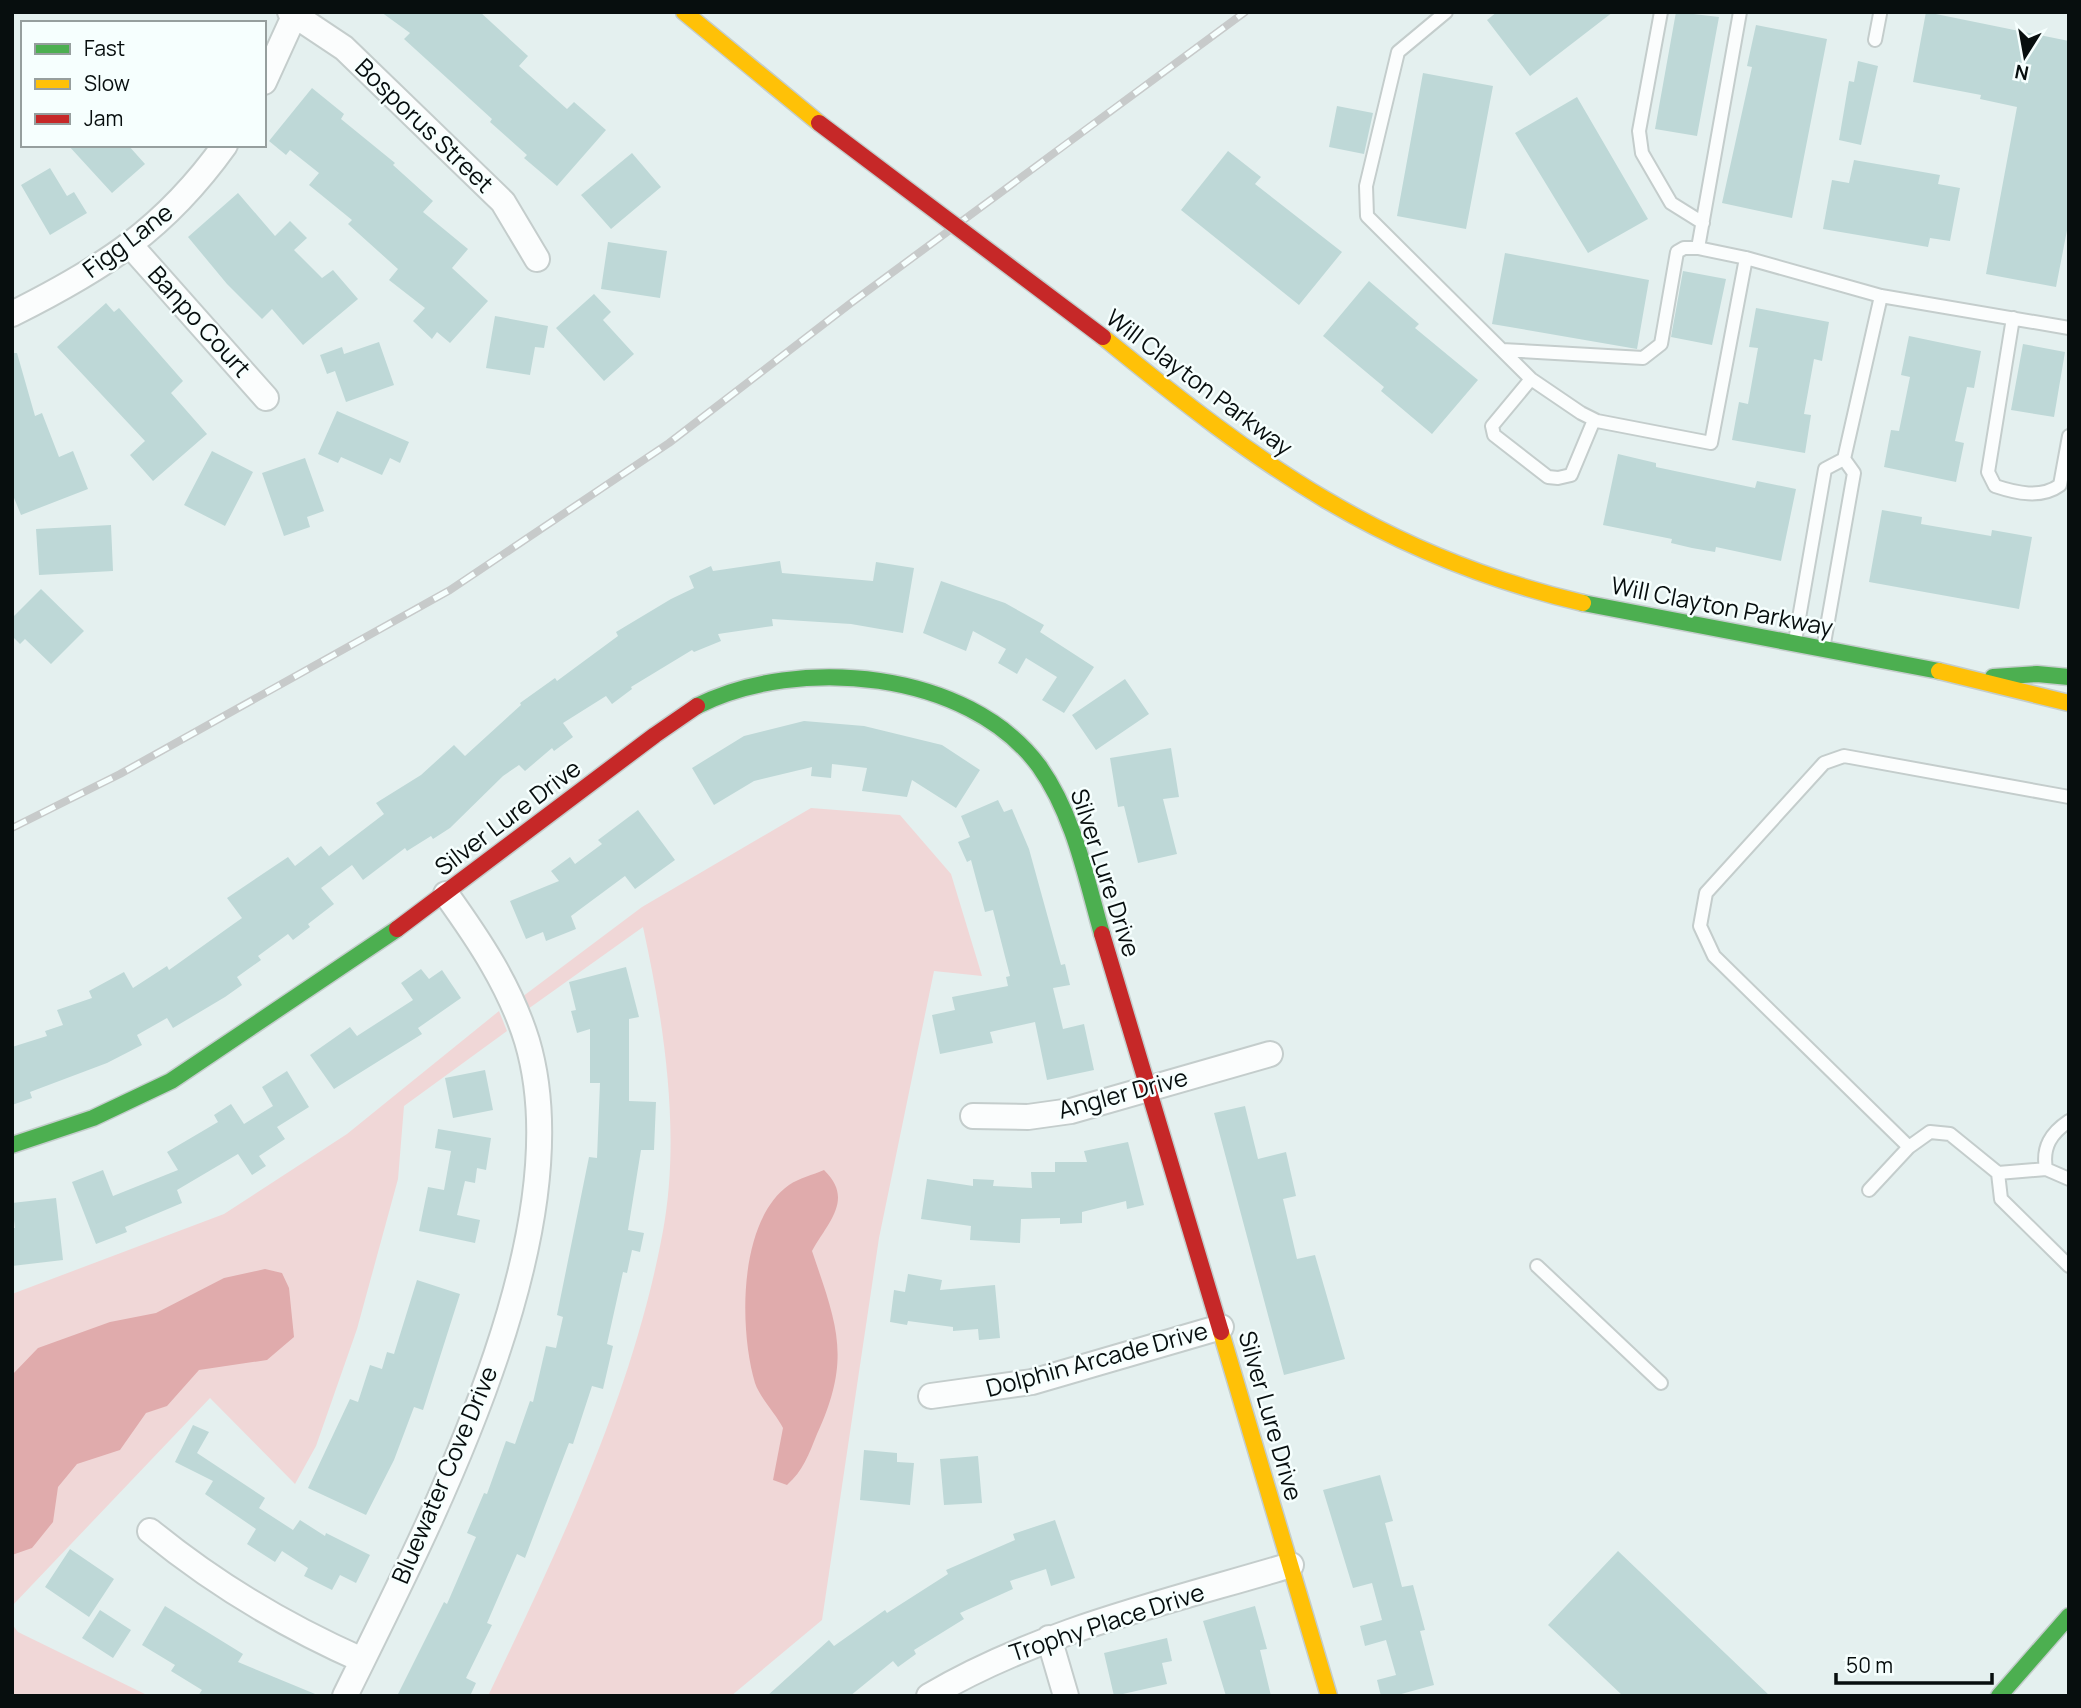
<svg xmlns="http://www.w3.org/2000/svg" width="2081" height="1708" font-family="Manrope,sans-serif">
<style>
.green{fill:#f0d7d7}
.water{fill:#e0abac}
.building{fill:#bed8d7}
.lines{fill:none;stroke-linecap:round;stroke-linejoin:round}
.lane-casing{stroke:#c4cdcc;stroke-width:16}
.street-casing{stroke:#c4cdcc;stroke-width:28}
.fast-casing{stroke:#c4cdcc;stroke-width:19}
.slow-casing{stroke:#c4cdcc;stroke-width:19}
.jam-casing{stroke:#c4cdcc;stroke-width:19}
.lane{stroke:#fbfdfd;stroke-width:12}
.street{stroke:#fbfdfd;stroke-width:24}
.fast{stroke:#4caf50;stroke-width:16}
.slow{stroke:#ffc107;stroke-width:16}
.jam{stroke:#c62828;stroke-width:16}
.rail-casing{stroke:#c7caca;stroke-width:8}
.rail{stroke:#f6fffe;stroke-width:5;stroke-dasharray:16;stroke-linecap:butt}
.jam-bridge-casing{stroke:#c4cdcc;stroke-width:19;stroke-linecap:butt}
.jam-bridge{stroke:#c62828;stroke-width:16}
.labels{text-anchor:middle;stroke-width:5;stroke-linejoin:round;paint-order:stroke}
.street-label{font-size:24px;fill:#070e0e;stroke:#f6fffe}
</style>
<rect width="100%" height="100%" fill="#e4f0ef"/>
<path class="green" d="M811,808L900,815L951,874L982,976L934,971L879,1238L822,1620L731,1696H488C559,1548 633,1394 663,1231C681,1133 664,1023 643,927L528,1009L522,997L642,907Z
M499,1011L507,1031L404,1106L398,1179L357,1329L316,1446L295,1484L210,1398L12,1606V1294L224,1214L347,1134Z
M12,1624L18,1632L149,1696H12Z"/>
<path class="water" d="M824,1170C854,1199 829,1221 812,1251C837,1325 852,1358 817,1434C809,1454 803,1471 787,1485L773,1480L783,1428C776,1414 760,1398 755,1383C739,1329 738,1221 789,1185C799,1178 813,1175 824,1170Z
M265,1269L282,1273L289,1288L294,1337L267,1360L199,1370L167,1406L146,1413L120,1450L77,1464L58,1487L53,1522L32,1548L12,1555V1375L38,1348L110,1322L156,1313L224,1278Z"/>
<path class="building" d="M381,12H480L528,56L519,66L567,109L574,102L606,130L557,186L524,158L527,155L490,122L492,119L404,39L410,33Z
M1497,12H1613L1530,76L1487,20Z
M1676,12L1719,17L1697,136L1655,129Z
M1926,12L2069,41V220L2056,287L1986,274L2017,107L1980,99L1981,95L1913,82Z
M1756,25L1827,39L1792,218L1722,203L1752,67L1747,66Z
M1858,61L1878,66L1861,145L1839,140L1849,81L1854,82Z
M1423,73L1493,86L1466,229L1397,216Z
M312,88L344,114L341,119L395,163L393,165L433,201L423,212L468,249L452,268L488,301L450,343L437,332L432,339L413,321L425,308L389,280L398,269L348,224L352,220L309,185L319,173L290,150L286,155L269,141Z
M1577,97L1648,219L1588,253L1515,133Z
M1337,106L1373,113L1364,154L1329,147Z
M68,145H128L145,164L112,193Z
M1228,151L1261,177L1255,184L1342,252L1299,305L1181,210Z
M632,153L661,187L611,229L581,195Z
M1854,160L1940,175L1938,184L1960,188L1950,241L1930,238L1928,247L1823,229L1832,180L1849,183Z
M50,168L67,196L74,192L87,213L50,235L21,185Z
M238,193L275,236L290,221L307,238L294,250L322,278L333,270L358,299L303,345L272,309L262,319L227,284L188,237Z
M608,242L667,251L660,298L601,289Z
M1505,253L1649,280L1637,349L1492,324Z
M1683,271L1726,279L1712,345L1671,337Z
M1369,281L1419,324L1415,328L1478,380L1432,434L1381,391L1384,387L1323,336Z
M594,294L611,312L603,320L634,354L604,381L556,328Z
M106,303L114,312L119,308L183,381L171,393L207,434L153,481L130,455L145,441L57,347Z
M1756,308L1829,322L1822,361L1814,359L1804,414L1811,415L1805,453L1732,440L1739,402L1748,404L1758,348L1749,347Z
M495,316L548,326L544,348L535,347L530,375L486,368Z
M1909,336L1981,351L1974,388L1967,387L1955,441L1964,443L1956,482L1884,467L1891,430L1899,431L1910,377L1901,375Z
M379,342L394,385L346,402L335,371L327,374L320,355L342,347L344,354Z
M2023,344L2065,352L2054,417L2011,410Z
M12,353H17L35,416L42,413L59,457L73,451L88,489L21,515L12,493Z
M337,411L409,442L400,463L390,458L382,475L341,457L338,463L318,454Z
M212,451L253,472L225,526L184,505Z
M1618,454L1656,463V467L1755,488L1757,481L1796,489L1781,561L1716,547L1715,552L1692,548L1671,543L1672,539L1603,525Z
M305,458L324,511L307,517L310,527L284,536L262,473Z
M1882,510L1922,517L1921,524L1991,536L1992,530L2032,537L2019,609L1869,582Z
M111,525L113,571L39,575L36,529Z
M780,561L782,573L873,581L876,562L914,568L903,633L851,624L772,619L773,626L718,634L721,641L694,652L692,650L631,687L632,689L612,704L606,696L563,723L573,737L554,751L552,748L525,771L519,765L503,776L450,828L433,839L431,836L407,851L405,848L363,880L352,865L321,888L334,904L308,924L310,927L293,940L288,934L258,956L261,960L237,977L242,985L225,997L173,1028L167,1018L137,1035L142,1045L107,1063L30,1092L32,1098L12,1105V1047L47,1036L45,1031L63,1025L57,1010L92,998L89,991L124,972L133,988L167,966L169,970L242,918L227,898L288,857L295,866L321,846L329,856L384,814L376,803L421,775L454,745L465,756L521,705L520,703L555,678L557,681L618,636L616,632L671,599L694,588L689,576L711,566L713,571Z
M941,581L1005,603L1044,625L1040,632L1094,667L1064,713L1042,700L1057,677L1026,658L1017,674L998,663L1006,649L973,631L966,651L923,633Z
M41,589L84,631L51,664L25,639L20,644L12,636V618Z
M1125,679L1149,714L1096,750L1072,715Z
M804,721L864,726L942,745L980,770L956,808L912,780L907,797L862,791L867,768L832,764L831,778L811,776L812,767L754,781L714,805L692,768L744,736Z
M1171,748L1179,797L1163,799L1177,854L1138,863L1124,806L1118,807L1110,758Z
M998,800L1004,812L1012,809L1029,849L1061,965L1065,964L1070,985L1053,988L1063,1029L1084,1024L1094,1070L1047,1080L1035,1022L990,1032L993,1043L940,1054L932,1015L955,1010L952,997L1008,986L1006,977L1010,976L993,910L985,912L971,860L967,862L958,842L970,837L961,816Z
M638,810L675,860L635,889L625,876L571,916L576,929L546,941L543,932L526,939L510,901L559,881L551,871L570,857L575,864L602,844L598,840Z
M626,967L639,1017L629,1019V1101L656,1102L654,1150H641L628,1230L644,1233L640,1252L632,1250L627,1273L623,1272L607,1344L613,1346L603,1389L592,1386L573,1444L569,1443L525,1558L517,1554L487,1623L492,1625L466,1678L476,1683L470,1696H397L444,1602L447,1604L476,1537L467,1533L484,1493L487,1494L506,1441L515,1444L530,1401L533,1402L546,1346L556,1348L563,1317L557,1315L589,1157L597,1158L600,1083H590V1029L577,1033L571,1011L576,1010L569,982Z
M421,969L429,979L442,970L461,998L418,1028L422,1034L334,1089L310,1055L350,1027L357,1036L413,1000L401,983Z
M485,1070L493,1110L453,1118L445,1078Z
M287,1071L309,1107L277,1127L285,1139L259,1156L266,1166L252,1175L238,1154L177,1190L182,1203L125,1227L127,1232L96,1244L72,1182L103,1170L113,1196L178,1170L167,1152L218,1122L214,1115L231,1104L244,1124L273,1106L262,1087Z
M1245,1106L1258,1159L1286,1152L1296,1196L1283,1199L1297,1259L1315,1255L1345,1359L1284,1375L1214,1113Z
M438,1129L491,1138L486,1170L477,1168L475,1183L465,1181L457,1215L480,1220L475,1243L419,1231L428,1187L444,1190L451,1151L435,1148Z
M1128,1142L1144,1205L1127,1209L1126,1201L1082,1212V1223L1060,1224V1218L1021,1219L1020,1243L970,1240L971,1226L921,1219L927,1179L973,1186V1179L994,1180L993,1186L1032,1188L1031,1172H1055V1162H1087L1084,1151Z
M56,1198L63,1260L12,1266V1228H15L12,1203Z
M908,1274L942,1280L940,1290L995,1285L1000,1338L979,1340L978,1329L953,1331V1327L908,1321L907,1325L890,1322L894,1290L905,1292Z
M417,1280L460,1294L423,1410L414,1407L394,1460L366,1515L308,1488L350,1399L358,1402L370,1365L382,1369L387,1352L394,1354Z
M193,1425L209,1432L197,1453L265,1498L259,1508L293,1530L300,1520L325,1536L326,1533L370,1555L356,1583L340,1575L332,1590L304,1576L308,1568L282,1551L275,1562L247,1544L256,1529L205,1494L213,1481L175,1462Z
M864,1450L897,1453V1462L914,1463L910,1505L860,1500Z
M978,1456L982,1503L944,1505L940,1459Z
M1380,1475L1393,1521L1385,1523L1402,1587L1413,1585L1425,1630L1420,1631L1434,1685L1394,1696H1381L1377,1680L1396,1675L1386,1640L1365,1646L1360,1626L1382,1620L1372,1583L1353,1588L1323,1490Z
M1055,1520L1075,1578L1051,1586L1046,1569L1010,1581L1013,1589L960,1613L964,1619L914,1650L916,1654L898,1667L893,1661L850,1696H767L829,1640L834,1646L885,1610L887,1613L948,1574L946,1570L1015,1540L1013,1534Z
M70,1549L114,1579L89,1617L45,1587Z
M1618,1551L1770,1696H1623L1548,1625Z
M165,1606L243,1654L238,1662L320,1696H198L202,1690L171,1671L175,1665L142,1645Z
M1255,1606L1267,1649L1260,1650L1271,1696H1226L1203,1621Z
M100,1610L131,1630L113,1658L82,1638Z
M1167,1638L1172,1661L1162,1663L1167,1684L1114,1696L1104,1653Z"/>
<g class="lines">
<defs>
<path id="lane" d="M1446,12L1398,52L1366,186L1367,216L1531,379L1581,413L1597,421L1711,443L1746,258
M1661,12L1639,131L1642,153L1671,203L1703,223
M1740,12L1698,248L1746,258L1881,296L2069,328
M1875,40L1880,14
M2013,318L1988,472L1995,486C2016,493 2041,499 2060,485L2069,436
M1502,350L1643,358L1661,344L1677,252L1684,248H1698
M1531,379L1492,426L1494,435L1548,477L1558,478L1571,475L1594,420
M1844,459L1881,296
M1795,641L1825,469L1844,459
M1823,649L1854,473L1844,459
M1909,1147L1714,956L1700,926L1706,893L1824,763L1844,756L2069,797
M2046,1169C2042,1147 2051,1133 2069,1121
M1998,1173L2046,1169L2069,1179
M1869,1190L1909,1147L1930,1132L1950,1134L1998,1173L2001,1199L2069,1266
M1537,1266L1661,1383"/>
<path id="street" d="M290,12L344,48L503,202L537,259
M264,82L295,14
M131,246L266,398
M12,314C104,268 165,229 225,145
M973,1116L1028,1117L1071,1111L1270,1054
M931,1396L1032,1382L1221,1327
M150,1531C216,1585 285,1626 362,1660
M1049,1638L1066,1696
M345,1696C429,1525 584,1232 527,1041C510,986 479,940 446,894
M929,1696C1041,1630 1168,1602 1291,1565"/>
<path id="fast" d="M1583,603L1939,671
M1993,677L2037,674L2069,677
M697,706C798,655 968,670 1039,766C1074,815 1086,878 1102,934
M12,1145L93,1118L171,1081L397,929
M1999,1696L2069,1616"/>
<path id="slow" d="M684,12L819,123
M1103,337C1258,464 1383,556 1583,603
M1939,671L2069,703
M1221,1332L1329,1696"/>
<path id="jam" d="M397,929L655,735L697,706
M1102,934L1221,1332"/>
</defs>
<use href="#lane" class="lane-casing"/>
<use href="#street" class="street-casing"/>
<use href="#fast" class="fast-casing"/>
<use href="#slow" class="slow-casing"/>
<use href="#jam" class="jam-casing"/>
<use href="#lane" class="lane"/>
<use href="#street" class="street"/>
<use href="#fast" class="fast"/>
<use href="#slow" class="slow"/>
<use href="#jam" class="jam"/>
<defs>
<path id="rail" d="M12,828L120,774L450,590L669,443L851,303L1245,12"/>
</defs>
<use href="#rail" class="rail-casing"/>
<use href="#rail" class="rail"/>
<defs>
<path id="jam-bridge" d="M819,123L1103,337"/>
</defs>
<use href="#jam-bridge" class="jam-bridge-casing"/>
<use href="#jam-bridge" class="jam-bridge"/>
</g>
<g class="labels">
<g class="street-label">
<text transform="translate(424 126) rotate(44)" y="8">Bosporus Street</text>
<text transform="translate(128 241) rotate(-37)" y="8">Figg Lane</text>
<text transform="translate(199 322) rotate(48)" y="8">Banpo Court</text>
<text transform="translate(1199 383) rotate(37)" y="8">Will Clayton Parkway</text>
<text transform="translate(1722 607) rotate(11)" y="8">Will Clayton Parkway</text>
<text transform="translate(508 818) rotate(-37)" y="8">Silver Lure Drive</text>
<text transform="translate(1105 873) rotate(72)" y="8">Silver Lure Drive</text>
<text transform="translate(1123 1094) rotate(-15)" y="8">Angler Drive</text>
<text transform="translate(1097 1360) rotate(-15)" y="8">Dolphin Arcade Drive</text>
<text transform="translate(1270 1416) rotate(74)" y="8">Silver Lure Drive</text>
<text transform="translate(445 1475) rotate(-67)" y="8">Bluewater Cove Drive</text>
<text transform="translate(1107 1623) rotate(-18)" y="8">Trophy Place Drive</text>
</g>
</g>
<rect width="2081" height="1708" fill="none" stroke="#070e0e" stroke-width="28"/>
<rect x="21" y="21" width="245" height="126" fill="#f6fffe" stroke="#969f9e" stroke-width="2"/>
<rect x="35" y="44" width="35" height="10" fill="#4caf50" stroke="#969f9e" stroke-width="2"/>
<text x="84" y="56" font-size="21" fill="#070e0e">Fast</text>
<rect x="35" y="79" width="35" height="10" fill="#ffc107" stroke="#969f9e" stroke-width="2"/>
<text x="84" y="91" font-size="21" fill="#070e0e">Slow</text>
<rect x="35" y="114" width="35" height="10" fill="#c62828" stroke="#969f9e" stroke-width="2"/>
<text x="84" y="126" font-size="21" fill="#070e0e">Jam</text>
<g transform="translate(2025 56) rotate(191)" stroke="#f6fffe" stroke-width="5" paint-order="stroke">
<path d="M0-5L12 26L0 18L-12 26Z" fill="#070e0e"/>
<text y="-10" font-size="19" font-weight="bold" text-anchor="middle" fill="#070e0e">N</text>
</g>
<path d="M1836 1673v10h156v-10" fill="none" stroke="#070e0e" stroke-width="3.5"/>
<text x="1846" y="1673" font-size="21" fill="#070e0e" stroke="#f6fffe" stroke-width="5" paint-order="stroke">50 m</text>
</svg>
